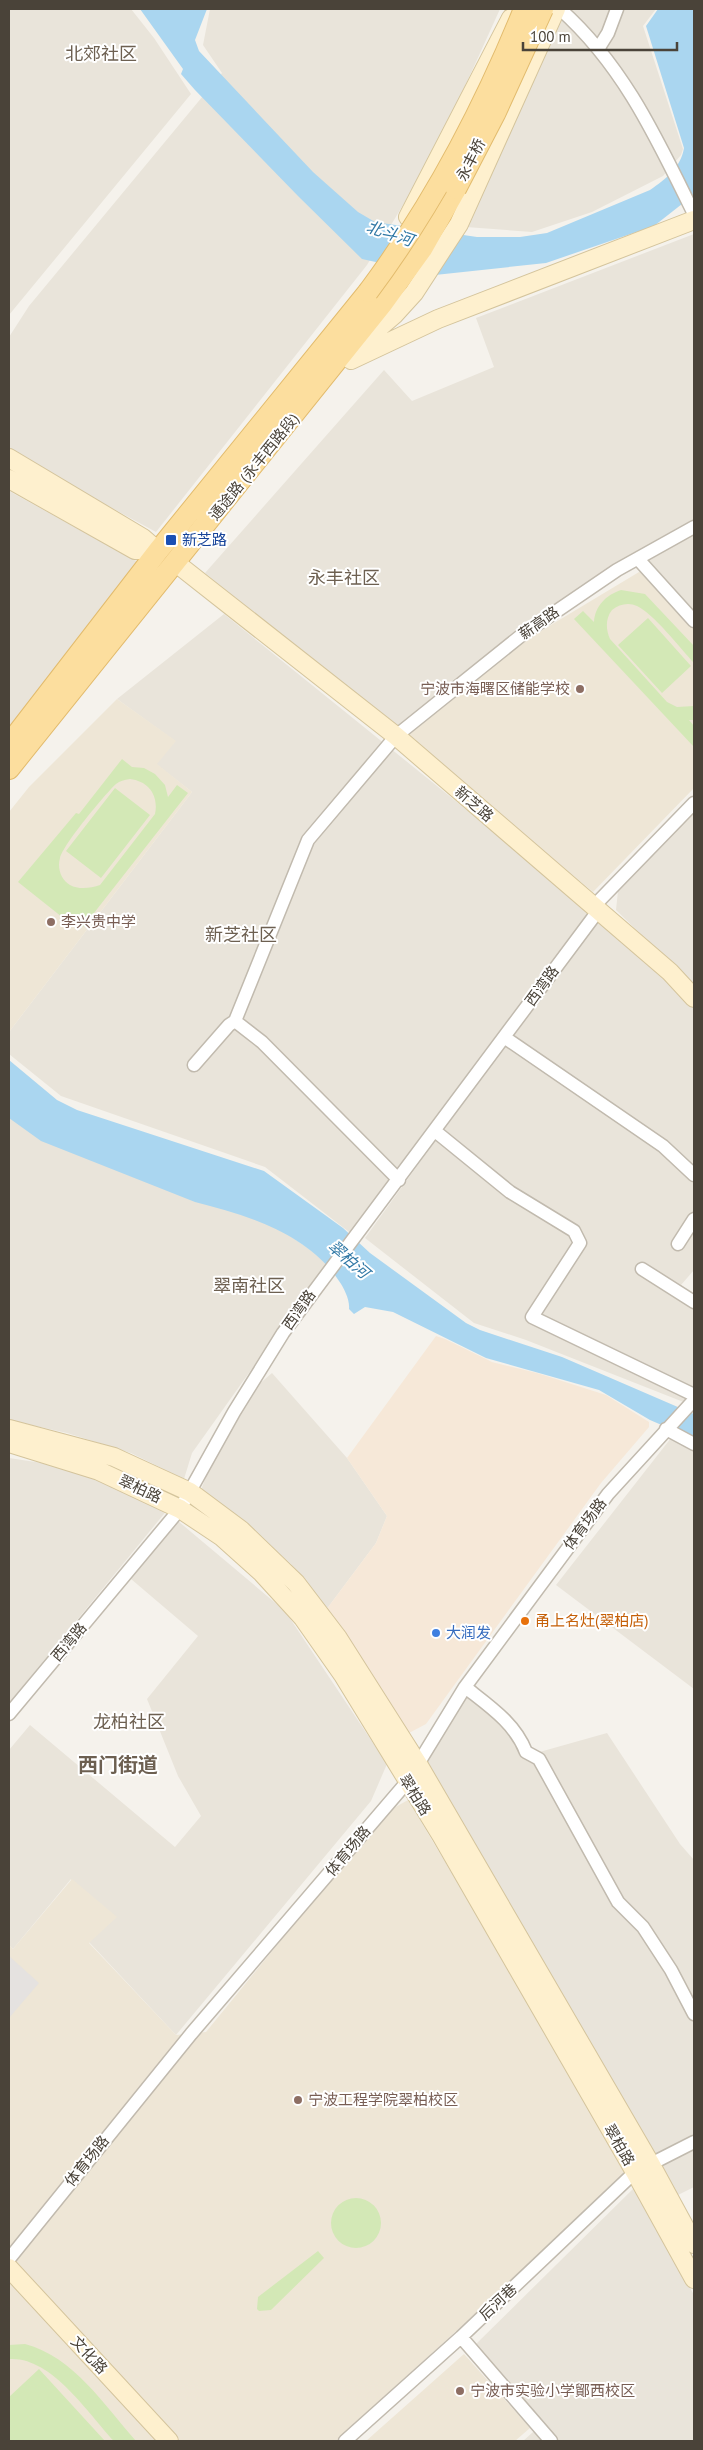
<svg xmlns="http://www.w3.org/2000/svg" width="703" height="2450" font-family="'PT Sans','Noto Sans SC',sans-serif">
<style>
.residential{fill:#e9e4da}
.commercial{fill:#f6e8d8}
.education{fill:#eee6d6}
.green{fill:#d3e8b6;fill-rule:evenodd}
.parking{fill:#e5e2e0}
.water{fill:#aad6f0}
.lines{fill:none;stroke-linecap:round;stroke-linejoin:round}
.street-casing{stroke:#c1baae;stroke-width:15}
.secondary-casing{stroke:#d4c49c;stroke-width:20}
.primary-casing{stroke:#e2bb6d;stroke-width:22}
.street{stroke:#fff;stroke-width:12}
.secondary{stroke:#fef0ce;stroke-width:18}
.primary{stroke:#fcde9e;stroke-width:20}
.primary-bridge-casing{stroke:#e2bb6d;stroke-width:22;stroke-linecap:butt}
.primary-bridge{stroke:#fcde9e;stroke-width:20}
.transit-dot{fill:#1a4fb4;stroke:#fff;stroke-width:2}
.education-dot{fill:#8d6e63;stroke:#fff;stroke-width:2}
.food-dot{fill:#e8710a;stroke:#fff;stroke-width:2}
.shop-dot{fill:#3f7fe0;stroke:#fff;stroke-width:2}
.labels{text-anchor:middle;stroke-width:4;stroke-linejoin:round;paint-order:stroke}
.street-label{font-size:15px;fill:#4a4339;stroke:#fff}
.transit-label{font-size:15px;fill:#164399;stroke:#fff;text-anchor:start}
.education-label{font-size:15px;fill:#785e54;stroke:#fff;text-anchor:start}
.food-label{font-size:15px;fill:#c56008;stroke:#fff;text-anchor:start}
.shop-label{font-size:15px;fill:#366cbe;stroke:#fff;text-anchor:start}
.water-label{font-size:16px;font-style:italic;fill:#3078a5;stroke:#fff}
.quarter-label{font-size:18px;fill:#6d6051;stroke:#fff}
.district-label{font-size:20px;font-weight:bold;fill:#6d6051;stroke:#fff}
</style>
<rect width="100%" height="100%" fill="#f5f2ec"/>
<path class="residential" d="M9,9H131L154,38L191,94L9,315Z
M210,9H500L436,150L367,265L156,532L9,452V337L29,306L222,73L203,45Z
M565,9H656L643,26L683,149L681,155L663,176L592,212L532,232L466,227Z
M694,234V521L631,556L518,630L397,727L205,573L384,370L412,401L494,367L476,318Z
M9,491L138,562L9,727Z
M694,531V615L642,560Z
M224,614L593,912L353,1235L265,1167L61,1096L9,1054V1032L192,792L156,764L175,741L117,699Z
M694,812V986L616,910L618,891Z
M599,915L694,1002V1270L681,1285L694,1293V1395L686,1403L526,1340L474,1323L365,1238Z
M9,1115L261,1216L328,1262L192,1453L184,1479L131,1453L67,1433L9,1420Z
M272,1373L347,1458L387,1516L376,1543L326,1610L291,1564L243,1521L201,1490L216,1450L257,1386Z
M671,1438L694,1449V1689L556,1585Z
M9,1458L62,1466L168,1509L9,1703Z
M178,1521L285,1611L387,1764L371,1801L176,2035L89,1942L71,1879L13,1949L9,1945V1750L30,1725L175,1847L201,1816L178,1776L147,1699L198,1636L131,1579Z
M465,1694L511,1718L536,1753L607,1733L680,1844L694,1860V2187L672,2198L427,1763Z
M636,2186L694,2295V2441H523L542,2424L475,2345Z"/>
<path class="commercial" d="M436,1336L445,1339L492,1362L537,1373L606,1395L649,1422V1427L601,1483L426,1724L409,1733L401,1727L326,1610L376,1543L387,1516L347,1458Z"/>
<path class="education" d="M644,569L694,622V788L593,892L406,737L526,640Z
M117,699L176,741L157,764L192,792L9,1032V812L29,787Z
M408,1800L626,2165L620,2181L336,2441H9V1945L13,1949L72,1879L117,1917L89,1943L176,2035L206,2032L321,1891L392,1809Z
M464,2354L530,2428L515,2441H366Z"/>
<path class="green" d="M621,590L645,594L694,646V663C681,649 653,613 637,606C629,602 619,604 612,610C605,619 606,630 610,639L667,702L677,707L694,706V720H689L694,726V747L574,619L583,611L594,622C595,606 606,595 621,590Z
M648,618L691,666L662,693L618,645Z
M122,759L132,767L144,768L155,774L165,785L168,797L177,785L188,793L83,927L66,913L62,917L18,882L76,813L79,814ZM130,779C148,781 159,795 155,814L100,885C91,888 79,890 70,885C61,880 57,868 60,858C63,845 105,794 116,784C120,781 124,780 130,779Z
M115,788L150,815L101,878L66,851Z
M331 2223a25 25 0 1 1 50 0a25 25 0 1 1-50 0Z
M318,2251L324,2258L271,2310L259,2311L257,2309L258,2297Z
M25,2344C74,2357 104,2405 136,2441H114C87,2412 51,2356 9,2359V2345Z
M39,2369L105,2441H9V2397Z"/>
<path class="parking" d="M9,1956L39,1983L9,2018Z"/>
<path class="water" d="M140,9H207L195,40L199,51L313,172L358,212L375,222L477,237H520L547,233L650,190C666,179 681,167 684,148L646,26L658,9H694V198L682,204L654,226L546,263L435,275L362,259L298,196L195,90L181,74L183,69Z
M9,1060L57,1100L77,1110L264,1171L343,1228L370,1253L466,1323L480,1330L562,1357L694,1414V1439L650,1420L599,1390L486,1358L393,1312L365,1307L354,1314L349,1309C350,1300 344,1288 339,1281C308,1234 247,1215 195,1202L41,1141L9,1118Z"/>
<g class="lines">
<defs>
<path id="street" d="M560,9C624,66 657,139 694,214
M598,49L608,33L617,9
M638,559L694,621
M593,907L694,803
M235,1021L262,1042L399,1180
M504,1037L663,1146L694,1175
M194,1065L229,1025L235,1021L308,840L396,736L523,634L617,570L694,527
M435,1131L510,1192L574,1231L580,1243L532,1317L694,1395
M678,1244L694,1219
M642,1269L694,1302
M666,1429L694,1444
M465,1687C489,1706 515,1723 526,1752L539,1759L618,1902L643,1927L671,1970L694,2014
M9,1714L180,1509L234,1412L283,1333L598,911
M9,2259L191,2034L407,1782L465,1687L608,1494L694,1400
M461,2337L551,2441
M345,2441L461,2337L635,2172L694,2142"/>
<path id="secondary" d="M408,217L511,18
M351,352L394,315L414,293L459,224L556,9
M351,360L438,319L694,220
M9,458L143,538L158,551
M9,479L135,550L158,551
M176,563L396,736L670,972L694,998
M9,1429L114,1457L190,1492L241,1530L296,1583L338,1638L418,1764L650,2163L694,2244
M9,1443L99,1471L180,1509L222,1537L261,1572L303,1618L343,1675L441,1835L635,2172L694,2279
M9,2268L169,2441"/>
<path id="primary" d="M9,744L158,551L368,292
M9,769L383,303L422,249L456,189"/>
</defs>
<use href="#street" class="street-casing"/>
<use href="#secondary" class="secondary-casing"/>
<use href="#primary" class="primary-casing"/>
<use href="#street" class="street"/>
<use href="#secondary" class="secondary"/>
<use href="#primary" class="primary"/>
<defs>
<path id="primary-bridge" d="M456,189L495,114L543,9
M368,292C433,205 483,110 524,9"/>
</defs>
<use href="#primary-bridge" class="primary-bridge-casing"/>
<use href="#primary-bridge" class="primary-bridge"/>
</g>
<rect class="transit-dot" x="165" y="534" width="12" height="12" rx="2.5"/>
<g class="education-dot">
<circle cx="580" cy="689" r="5"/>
<circle cx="51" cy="922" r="5"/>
<circle cx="298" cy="2100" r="5"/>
<circle cx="460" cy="2391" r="5"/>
</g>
<circle class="food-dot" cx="525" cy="1621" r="5"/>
<circle class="shop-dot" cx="436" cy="1633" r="5"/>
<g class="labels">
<g class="street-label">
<text transform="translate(471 160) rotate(-63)" y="5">永丰桥</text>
<text transform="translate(254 467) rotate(-51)" y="5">通途路 (永丰西路段)</text>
<text transform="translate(539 623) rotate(-35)" y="5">薪高路</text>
<text transform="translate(474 804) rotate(41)" y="5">新芝路</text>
<text transform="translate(542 986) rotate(-54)" y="5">西湾路</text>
<text transform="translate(299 1310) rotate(-55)" y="5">西湾路</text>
<text transform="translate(140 1489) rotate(25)" y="5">翠柏路</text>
<text transform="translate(585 1524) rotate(-53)" y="5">体育场路</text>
<text transform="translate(69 1642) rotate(-50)" y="5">西湾路</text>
<text transform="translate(415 1795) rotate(58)" y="5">翠柏路</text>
<text transform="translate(348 1851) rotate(-50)" y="5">体育场路</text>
<text transform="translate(619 2145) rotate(60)" y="5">翠柏路</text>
<text transform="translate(87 2161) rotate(-51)" y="5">体育场路</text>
<text transform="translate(498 2302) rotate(-43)" y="5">后河巷</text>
<text transform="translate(89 2355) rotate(47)" y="5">文化路</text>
</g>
<g class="transit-label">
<text x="182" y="545">新芝路</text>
</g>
<g class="education-label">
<text x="570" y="694" text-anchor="end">宁波市海曙区储能学校</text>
<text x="61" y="927">李兴贵中学</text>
<text x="308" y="2105">宁波工程学院翠柏校区</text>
<text x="470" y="2396">宁波市实验小学鄮西校区</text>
</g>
<g class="food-label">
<text x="535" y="1626">甬上名灶(翠柏店)</text>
</g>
<g class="shop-label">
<text x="446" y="1638">大润发</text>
</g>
<g class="water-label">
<text transform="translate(390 233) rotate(18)" y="6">北斗河</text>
<text transform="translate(349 1259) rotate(41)" y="6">翠柏河</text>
</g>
<g class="quarter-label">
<text x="101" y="60">北郊社区</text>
<text x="344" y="584">永丰社区</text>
<text x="241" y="941">新芝社区</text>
<text x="249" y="1292">翠南社区</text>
<text x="129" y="1728">龙柏社区</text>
</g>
<g class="district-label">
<text x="118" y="1772">西门街道</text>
</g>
</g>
<rect width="703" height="2450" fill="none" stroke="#4a4339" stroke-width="20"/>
<path d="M523 42v8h154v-8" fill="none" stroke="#4a4339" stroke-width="2.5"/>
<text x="530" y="42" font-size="15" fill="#4a4339" stroke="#ffffff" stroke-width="4" paint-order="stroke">100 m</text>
</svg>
